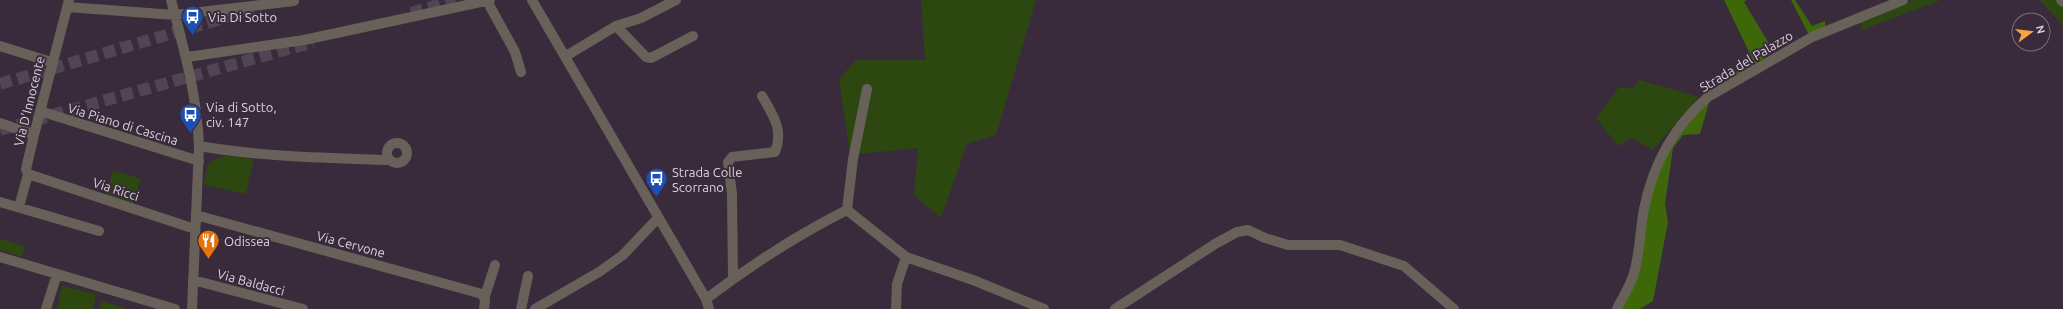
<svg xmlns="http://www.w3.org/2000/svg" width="2063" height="309" font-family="Ubuntu,sans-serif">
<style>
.green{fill:#2c4710}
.forest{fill:#3e670a}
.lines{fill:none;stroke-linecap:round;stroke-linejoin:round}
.highway-tunnel{stroke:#514453;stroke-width:12;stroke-dasharray:12 6;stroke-linecap:butt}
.minor{stroke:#686159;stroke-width:10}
.labels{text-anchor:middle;stroke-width:4;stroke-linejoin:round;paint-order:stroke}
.poi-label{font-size:13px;fill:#dbd2dc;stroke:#392b3b;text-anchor:start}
.street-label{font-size:13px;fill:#dbd2dc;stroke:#392b3b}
</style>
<rect width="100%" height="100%" fill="#392b3b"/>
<path class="green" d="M921,0H1036L996,135L967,144L941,218L914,195L918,148L850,155L839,79L856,60H925Z
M1913,0H1941L1862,30L1860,21Z
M2039,0H2058L2063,4V25Z
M1639,80L1699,97L1653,150L1631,138L1618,146L1596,118L1619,87L1634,88Z
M227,156L254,159L246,194L204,185C207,166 206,159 227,156Z
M113,170L141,179L133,205L105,197Z
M0,239L25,246L22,257L0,250Z
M62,286L96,294L93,309H57Z
M101,301L129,309H99Z"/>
<path class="forest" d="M1724,0H1747L1744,2L1774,52L1716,90L1752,58Z
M1791,0H1795L1812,26L1825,21L1826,27L1809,35Z
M1710,99L1700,134L1683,135L1673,148L1665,204L1668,222L1653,301L1640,309H1617L1634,274L1644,208L1668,142Z"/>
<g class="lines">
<path class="highway-tunnel" d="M411,13L455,0
M0,84L261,7
M0,130L313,42"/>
<path class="minor" d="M171,0C184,49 197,95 199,146L192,309
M532,0L706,299L709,309
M2061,0L2063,2
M487,1L515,52L521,72
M67,7L175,15L294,1
M616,26L646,57L651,58L693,36
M0,46L51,62
M566,56L616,26L641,18L676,0
M187,57L304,40L490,0
M867,89L853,159L847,210L906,257L973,280L1044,309
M40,111L199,161
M0,123L34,135
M387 153a10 10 0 1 1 20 0a10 10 0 1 1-20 0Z
M199,146C262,157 326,158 389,160
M28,174L195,229
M0,202L99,231
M19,207L28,174L26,169L34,135L69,0
M196,215L482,294L485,300L484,309
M0,257L175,309
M733,279L732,194L728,162L732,157L775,152C784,130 773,115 762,96
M193,280L303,309
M485,296L495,265
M706,299C751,265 797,235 847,210
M46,309L57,274
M521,309L528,276
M535,309L599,272L623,255L658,218
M896,309L897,284L906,257
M1115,309L1215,244L1237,232L1248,230L1265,238L1288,245H1340L1404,266L1454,309
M1617,309C1622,298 1631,285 1634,273C1640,253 1640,230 1644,209C1653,164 1673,127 1708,97L1812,37L1903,0"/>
</g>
<defs>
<symbol id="bus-pin" viewBox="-11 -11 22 30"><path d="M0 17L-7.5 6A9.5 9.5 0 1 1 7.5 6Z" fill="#1a4fb4" stroke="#392b3b"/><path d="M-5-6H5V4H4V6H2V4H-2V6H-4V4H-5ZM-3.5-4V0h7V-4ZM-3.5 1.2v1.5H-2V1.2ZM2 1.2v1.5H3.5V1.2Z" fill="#fff"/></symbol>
<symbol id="restaurant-pin" viewBox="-11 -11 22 30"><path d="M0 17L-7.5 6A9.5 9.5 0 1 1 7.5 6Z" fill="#e8710a" stroke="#392b3b"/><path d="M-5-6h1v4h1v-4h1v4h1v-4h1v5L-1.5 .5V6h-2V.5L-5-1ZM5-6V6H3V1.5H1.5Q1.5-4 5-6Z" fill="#fff"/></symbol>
</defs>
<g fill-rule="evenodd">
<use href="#bus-pin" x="180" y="4" width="25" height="34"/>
<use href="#bus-pin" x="178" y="102" width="25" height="34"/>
<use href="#bus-pin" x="644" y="166" width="25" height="34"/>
<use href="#restaurant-pin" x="196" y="228" width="25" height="34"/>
</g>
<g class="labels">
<g class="poi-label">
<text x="208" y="22">Via Di Sotto</text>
<text x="206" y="112">Via di Sotto,<tspan x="206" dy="15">civ. 147</tspan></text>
<text x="672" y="177">Strada Colle<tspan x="672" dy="15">Scorrano</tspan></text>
<text x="224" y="246">Odissea</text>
</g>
<g class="street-label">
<text transform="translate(1746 61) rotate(-31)" y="5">Strada del Palazzo</text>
<text transform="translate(29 101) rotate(-76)" y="5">Via D'Innocente</text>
<text transform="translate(123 124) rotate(17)" y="5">Via Piano di Cascina</text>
<text transform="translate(116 189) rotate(18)" y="5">Via Ricci</text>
<text transform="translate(351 244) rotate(15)" y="5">Via Cervone</text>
<text transform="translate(251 282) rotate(15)" y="5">Via Baldacci</text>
</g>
</g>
<g transform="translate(2031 32) rotate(75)"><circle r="19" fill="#392b3b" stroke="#7a6e7b"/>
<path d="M0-3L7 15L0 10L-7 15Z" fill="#f6a248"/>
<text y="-6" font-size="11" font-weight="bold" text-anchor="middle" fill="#dbd2dc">N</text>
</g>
</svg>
